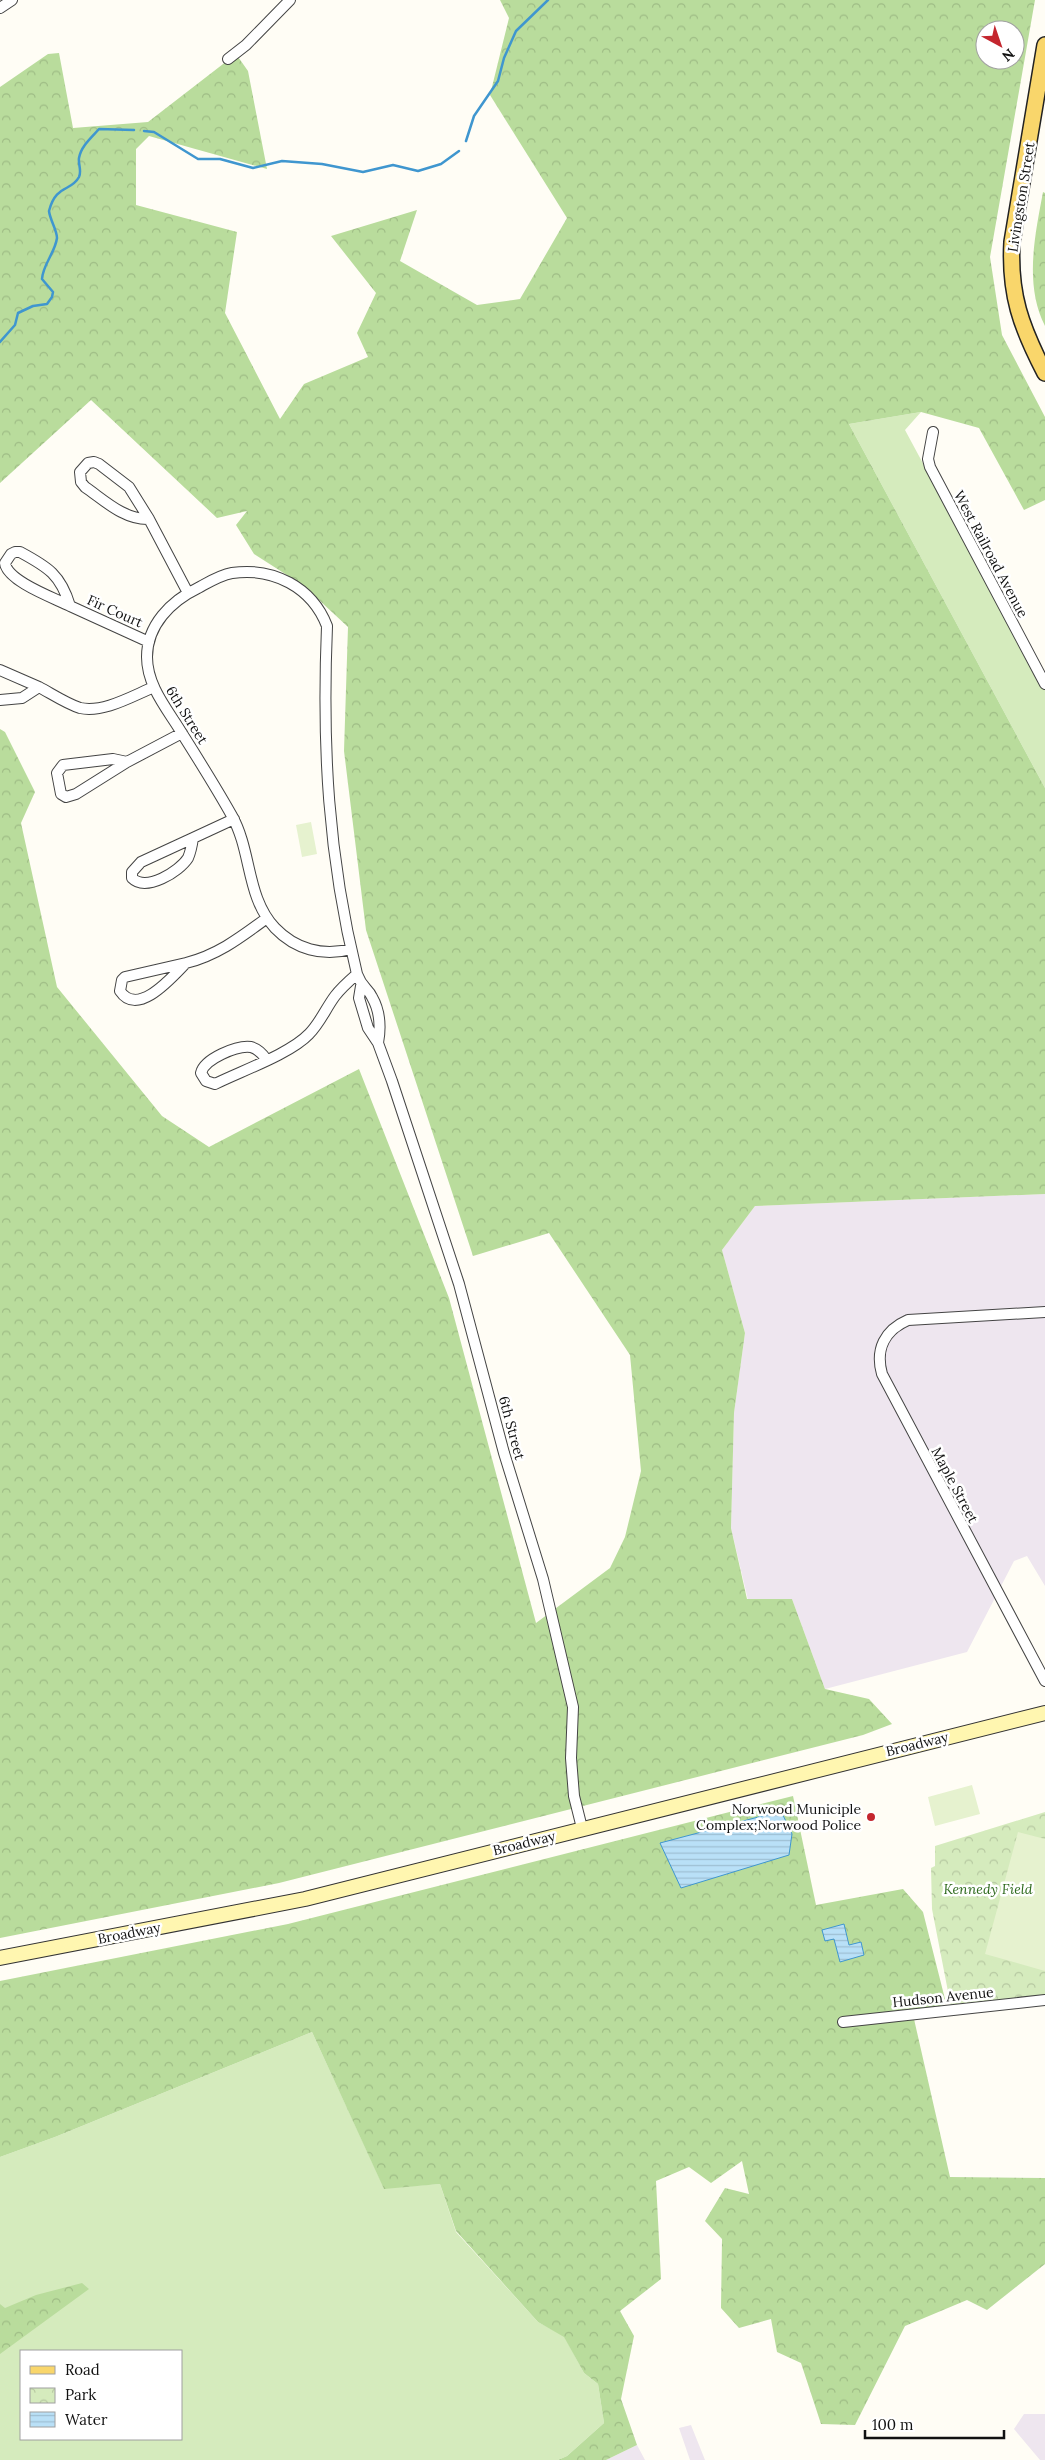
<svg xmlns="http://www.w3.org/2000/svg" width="1045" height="2460" font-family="Lora,serif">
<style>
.industrial{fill:#eee6ef}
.grass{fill:#d5ebbd;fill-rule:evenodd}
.forest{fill:url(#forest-crowns);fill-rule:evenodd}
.park{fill:url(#park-crowns)}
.pitch{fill:#e6f2cf}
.water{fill:url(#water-rules);stroke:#3f96cf}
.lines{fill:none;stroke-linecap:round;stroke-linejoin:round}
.stream{stroke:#3f96cf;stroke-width:2.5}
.street-casing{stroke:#444;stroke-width:12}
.secondary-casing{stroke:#333;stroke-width:16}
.primary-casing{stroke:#222;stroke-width:18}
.street{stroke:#fff;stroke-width:10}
.secondary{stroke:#fff6b0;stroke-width:14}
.primary{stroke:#f9d66b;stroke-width:15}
.poi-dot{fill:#c4262e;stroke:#fff;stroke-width:2}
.labels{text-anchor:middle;stroke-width:5;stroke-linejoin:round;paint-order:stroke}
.street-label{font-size:14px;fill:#111;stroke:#fff}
.poi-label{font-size:14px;fill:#111;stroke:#fff;text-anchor:end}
.park-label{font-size:14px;font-style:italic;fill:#2f6b1f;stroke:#fff}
</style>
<defs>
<pattern id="forest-crowns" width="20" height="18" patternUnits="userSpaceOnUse" patternTransform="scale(1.25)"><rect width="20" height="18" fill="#b9dc9c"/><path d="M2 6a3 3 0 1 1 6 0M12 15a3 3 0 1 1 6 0" fill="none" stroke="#9ebc85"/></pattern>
<pattern id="park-crowns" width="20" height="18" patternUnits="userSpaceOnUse" patternTransform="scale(1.25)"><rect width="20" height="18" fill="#d5ebbd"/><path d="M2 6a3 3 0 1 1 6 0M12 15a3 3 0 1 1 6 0" fill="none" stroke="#b6c8a1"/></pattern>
<pattern id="water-rules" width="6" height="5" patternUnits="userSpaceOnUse" patternTransform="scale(1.25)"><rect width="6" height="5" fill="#b9e0f7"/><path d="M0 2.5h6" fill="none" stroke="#9ebfd3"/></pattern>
</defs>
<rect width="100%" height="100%" fill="#fffdf5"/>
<path class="industrial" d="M1045,1194V1586L1027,1556L1014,1561L967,1652L825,1689L792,1599L748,1600L731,1528L734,1413L745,1333L722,1250L755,1206Z
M1024,2414H1045V2460H1040L1014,2429Z
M691,2425L705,2460H690L679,2428Z
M637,2445L645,2460H606Z"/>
<path class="grass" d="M921,412L905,430L1045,690V788L849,424Z
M312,2032L384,2188L440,2184L456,2232L538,2322L564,2336L584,2373L598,2384L604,2423L567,2456L558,2460H0V2157L55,2137ZM21,2351H181V2439H21Z"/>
<path class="forest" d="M500,0H1035L990,257L1002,335L1045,417V500L1024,510L979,428L921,412L849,424L1045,788V1194L755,1206L722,1250L745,1333L734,1413L731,1528L747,1599H792L825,1689L869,1699L892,1724L863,1735L279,1883L0,1938V729L5,732L35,792L21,823L57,987L162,1116L209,1147L359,1069L449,1298L536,1623L610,1568L625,1537L641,1471L630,1355L549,1233L473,1256L366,930L344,751L348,627L304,586L254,554L236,525L247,511L217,518L91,400L0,483V87L48,54L59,53L73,128L148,122L236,54L248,71L267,169L149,136L136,149V205L237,232L225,313L280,419L304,384L368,357L357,333L376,293L331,236L417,210L400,261L477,305L520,299L567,218L490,95L509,18ZM985,30H1015V60H985Z
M1043,192L1045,193V326C1024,285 1035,235 1043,192Z
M793,1796L816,1905L903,1889L923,1912L946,2003L914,2019L950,2177L1045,2178V2264L987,2310L967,2300L905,2326L855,2425L821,2424L801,2363L777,2352L771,2319L739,2328L721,2308L722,2239L705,2221L725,2188L749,2194L742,2161L711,2183L689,2167L656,2181L661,2279L620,2311L634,2336L621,2399L637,2445L606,2460H558L567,2456L604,2423L598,2384L584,2373L564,2337L538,2322L456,2231L440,2184L384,2189L312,2032L55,2137L0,2157V1981L288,1924Z
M82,2283L89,2289L0,2354V2304L5,2308L36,2295Z"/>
<path class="park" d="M1045,1812V1997L951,2007L932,1909L931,1868L935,1866V1846Z"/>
<path class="pitch" d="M311,822L317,854L302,857L296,825Z
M972,1785L980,1814L935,1826L928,1797Z
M1018,1832L1045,1839V1971L985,1954Z"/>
<path class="water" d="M781,1811L792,1834L789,1855L681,1888L660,1843Z
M844,1924L849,1945L861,1942L864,1955L840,1962L834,1939L825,1941L822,1930Z"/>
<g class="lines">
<path class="stream" d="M144,131L154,132L198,159H220L253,168L282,161L322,164L363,172L393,165L418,171L441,164L459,151
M466,141L474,116L498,81L504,58L516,31L548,0
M0,342L15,325L18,313L33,306L47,304L52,297L53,292L42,279C43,264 55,253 57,238C57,230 50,220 49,211C56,184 71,192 79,177C82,171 78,164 79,158C81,146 92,137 99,129L134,130"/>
<defs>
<path id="street" d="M0,8L12,0
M228,59L246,45L290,0
M933,432L928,459L930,467L1045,684
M94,462L99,464L129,487L149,519C124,520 104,500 85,487L81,482L80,472L88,463Z
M149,519L188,593
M15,552H20C48,567 61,575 70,606C54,598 7,581 5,563L11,554Z
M70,606L149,642
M0,670L39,687L22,698L0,700
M39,687C52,694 67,704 80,708C104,713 132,696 154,687
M113,759L127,762L76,794L66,797L61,794L57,773L63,765Z
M127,762L182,733
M193,838C192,845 191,851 188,858C179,872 146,892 132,878V872L141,862Z
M193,838L234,819
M351,949C323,957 295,949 275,928C246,897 252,852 232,816C217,789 200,762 183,735C169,711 147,687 147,657C147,625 171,601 198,588C209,582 220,575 232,573C273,567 312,587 327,626C322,747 328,856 357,974C362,988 368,988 372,997C380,1011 381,1027 378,1043
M186,963C173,976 138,1018 120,991L122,980L125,977Z
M186,963C218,955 241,937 267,918
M361,986L359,998L368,1028L378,1043L392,1081L459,1284L504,1453L543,1579L573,1707L571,1758L574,1796L582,1828
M266,1059C262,1053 258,1049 251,1047C237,1045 204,1059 201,1073L206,1081L215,1084C241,1071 290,1054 309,1034C320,1023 326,1008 335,996C341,988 349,981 357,974
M1045,1312L908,1320C885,1330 875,1349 882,1374L1045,1681
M843,2022L1045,2000"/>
<path id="secondary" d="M0,1958L305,1899L1045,1713"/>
<path id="primary" d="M1045,45L1012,242C1009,294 1021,327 1045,373"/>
</defs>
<use href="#street" class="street-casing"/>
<use href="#secondary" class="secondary-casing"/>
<use href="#primary" class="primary-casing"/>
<use href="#street" class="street"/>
<use href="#secondary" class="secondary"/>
<use href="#primary" class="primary"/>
</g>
<circle class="poi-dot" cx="871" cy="1817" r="5"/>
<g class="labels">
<g class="street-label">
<text transform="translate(1021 197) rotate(-81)" y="5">Livingston Street</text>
<text transform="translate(991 554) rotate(62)" y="5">West Railroad Avenue</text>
<text transform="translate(115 611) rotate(24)" y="5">Fir Court</text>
<text transform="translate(187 715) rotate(58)" y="5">6th Street</text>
<text transform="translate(512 1428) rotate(75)" y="5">6th Street</text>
<text transform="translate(955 1485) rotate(62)" y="5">Maple Street</text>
<text transform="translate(917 1744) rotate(-14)" y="5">Broadway</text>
<text transform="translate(524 1843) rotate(-14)" y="5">Broadway</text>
<text transform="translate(129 1933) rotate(-11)" y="5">Broadway</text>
<text transform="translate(943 1997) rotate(-6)" y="5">Hudson Avenue</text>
</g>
<g class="poi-label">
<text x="861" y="1814">Norwood Municiple<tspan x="861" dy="16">Complex;Norwood Police</tspan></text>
</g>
<g class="park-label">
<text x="988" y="1894">Kennedy Field</text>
</g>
</g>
<rect x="20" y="2350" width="162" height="90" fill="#ffffff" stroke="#a0a0a0"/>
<rect x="30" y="2366" width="25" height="8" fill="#f9d66b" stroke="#a0a0a0"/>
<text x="65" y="2375" font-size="15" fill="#111111">Road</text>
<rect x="30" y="2388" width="25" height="15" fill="url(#park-crowns)" stroke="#a0a0a0"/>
<text x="65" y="2400" font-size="15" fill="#111111">Park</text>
<rect x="30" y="2412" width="25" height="15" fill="url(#water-rules)" stroke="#a0a0a0"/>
<text x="65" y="2425" font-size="15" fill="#111111">Water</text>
<g transform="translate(1000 45) rotate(140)"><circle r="24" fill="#ffffff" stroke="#a0a0a0"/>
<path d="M0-4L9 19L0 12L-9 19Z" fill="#c4262e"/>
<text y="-8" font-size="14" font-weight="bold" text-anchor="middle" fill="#111111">N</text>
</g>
<path d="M865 2430v8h139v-8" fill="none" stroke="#111111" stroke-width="2.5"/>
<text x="872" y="2430" font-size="15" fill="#111111" stroke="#ffffff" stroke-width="4" paint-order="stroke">100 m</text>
</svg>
